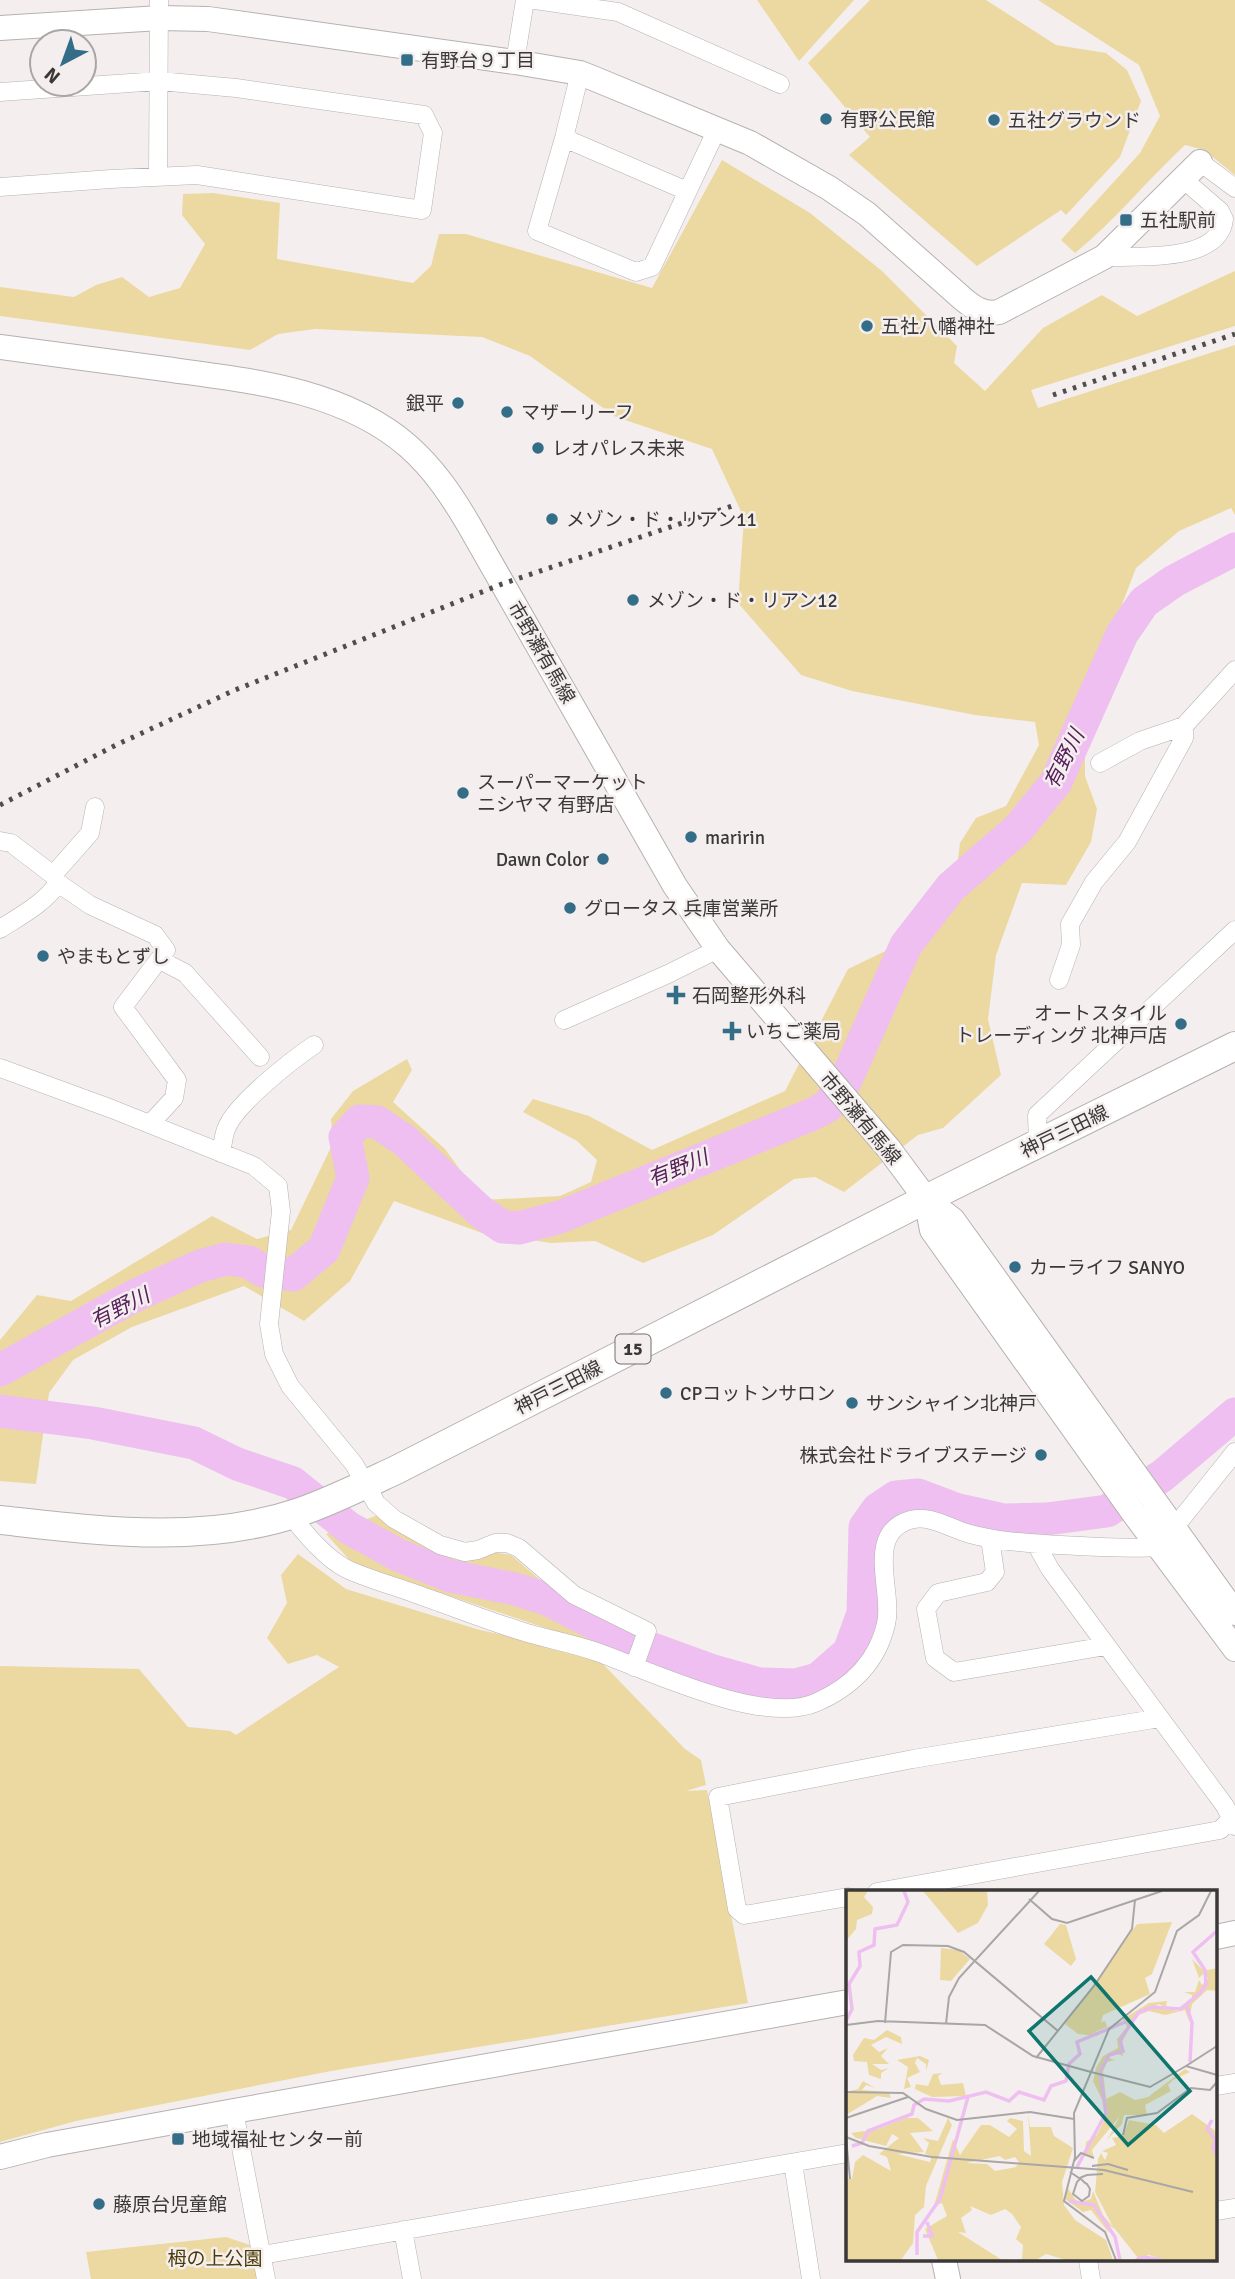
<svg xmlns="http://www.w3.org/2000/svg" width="1235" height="2279" font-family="Signika,'Noto Sans JP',sans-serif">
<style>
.green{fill:#ebd9a1}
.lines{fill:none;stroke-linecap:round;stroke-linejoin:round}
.river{stroke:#eebff0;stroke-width:33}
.street-casing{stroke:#b6b1b0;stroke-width:19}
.secondary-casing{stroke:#b6b1b0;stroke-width:26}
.primary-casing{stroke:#b6b1b0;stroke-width:30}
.street{stroke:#fff;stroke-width:18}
.secondary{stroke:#fff;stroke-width:24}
.primary{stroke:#fff;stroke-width:28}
.rail{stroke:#504d4c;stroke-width:5;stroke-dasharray:3.5 7;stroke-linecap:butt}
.poi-dot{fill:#346d87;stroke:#f4efee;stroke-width:2.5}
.labels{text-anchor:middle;stroke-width:5;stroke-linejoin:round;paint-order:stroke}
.shield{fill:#f4efee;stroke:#726f6f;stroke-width:2}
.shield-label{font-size:18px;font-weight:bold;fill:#3b3838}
.poi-label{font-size:19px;fill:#3b3838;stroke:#f4efee;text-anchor:start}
.street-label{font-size:19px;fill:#3b3838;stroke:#f4efee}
.park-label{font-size:19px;fill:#493b07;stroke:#f4efee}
.water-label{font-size:21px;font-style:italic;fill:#57205b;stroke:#f4efee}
.inset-river{fill:none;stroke:#eebff0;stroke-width:3.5}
.inset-road{fill:none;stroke:#aaa6a5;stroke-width:2}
.view{fill:#0f766e;fill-opacity:0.15;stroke:#0f766e;stroke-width:3.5}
.inset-edge{fill:none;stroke:#3b3838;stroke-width:3.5}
</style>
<rect width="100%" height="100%" fill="#f4efee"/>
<path class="green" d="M757,0H854L799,61Z
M870,0H986L1056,45L1106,53L1127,70L1141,101L1120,157L1066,215L1061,210L977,266L849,155L870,137L808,63Z
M1038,0H1235V175L1204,150L1185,145C1147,180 1115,221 1075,253L1061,240L1140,153L1160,116L1139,65Z
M722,160L810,213L882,271L957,346L954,363L985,391L1043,328L1102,295L1137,316L1235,271V326L1031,390L1038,408L1235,345V515L1231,508L1179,531L1136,568L1108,641L1112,685L1085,744V776L1097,809L1091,842L1066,885L1022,883L996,955L988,1019L1001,1075L943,1128L918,1135L844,1192L815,1177L794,1179L713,1235L643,1263L595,1241L551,1243L482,1233L394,1201L350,1281L304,1321L244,1286L132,1327L73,1360L49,1393L36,1484L0,1481V1340L37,1295L71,1301L212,1216L257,1239L291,1230L333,1143L331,1119L353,1091L407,1059L412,1070L393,1102L445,1149L482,1200L560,1196L591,1182L597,1160L577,1141L523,1112L533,1099L589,1116L652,1150L785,1091L848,969L925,932L953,897L960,843L976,818L1006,806L1039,745L1035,722L975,715L852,691L801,675L738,603L744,518L712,449L616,417L530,356L482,337L315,329L278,334L250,350L0,316V287L74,297L96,285L122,277L149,297L180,288L205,244L182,215L183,194L213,193L280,203L277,259L413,283L431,266L439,234H466L652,288Z
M378,1515L457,1560L492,1552L511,1555L545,1584L538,1611L590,1634L600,1646L353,1564L326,1534Z
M298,1554L346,1589L480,1630L580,1652L602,1663L685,1749L701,1760L706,1785L686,1791L707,1790L748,2003L331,2071L76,2121L0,2142V1666L139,1669L188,1727L230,1731L236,1735L339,1667L317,1655L288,1664L267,1638L287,1603L281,1575Z
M226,2237L250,2245L258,2279H91L86,2252Z"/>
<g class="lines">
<path class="river" d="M0,1370L134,1296L200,1266L226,1259L249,1262L263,1271L293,1275L324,1249L353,1178L345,1137L360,1121L377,1122L404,1140L481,1212L503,1227L519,1228L560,1217L813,1114L828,1106L846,1080L906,945L951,887L1018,829L1056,782L1122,634L1144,602L1174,581L1235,549
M0,1411L93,1423L194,1443L237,1464L293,1483L349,1528L398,1555L450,1576L515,1589L547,1599L625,1639L713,1671L759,1684L796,1685L818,1679L849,1652L863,1613L865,1527L878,1509L896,1497L918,1495L955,1509L1004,1520L1047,1519L1107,1511L1162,1476L1235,1414"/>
<defs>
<path id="street" d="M535,0L618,12L780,84
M515,62L525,0
M580,73L564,138L537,231L636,272L652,267L717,129
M0,92L159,81L236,88L424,115L433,133L422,210L197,175L111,179L0,187
M564,138L687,191
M1200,162L1235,188
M158,177L159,0
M1104,257C1136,256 1220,263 1224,219L1220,211L1183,179
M1100,763L1140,741L1184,726L1235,670
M0,841L11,843L53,875L58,883L90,905L155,935L166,950L123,1007L177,1080L174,1098L150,1124
M53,875L90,833L95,807
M0,929C20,916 45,903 58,883
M160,960L185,973L260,1057
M1059,980L1071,945L1070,924L1094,882L1127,842L1184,738V726
M564,1020L668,974L718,949
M0,1068L112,1109L254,1166L278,1186L281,1211L269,1324L274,1354L290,1386L354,1464L376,1503L394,1519L440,1545L465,1552L478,1550L495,1543H507L519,1548L574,1595L647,1631L634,1667
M1038,1143L1037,1115L1235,930
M221,1153C223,1145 223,1135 227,1127C237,1103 292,1060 314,1045
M290,1514C305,1534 327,1561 351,1571C372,1580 394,1586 416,1594C451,1606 485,1620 521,1631C546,1639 572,1643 597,1652C650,1671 761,1725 815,1703C850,1688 877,1663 886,1624C894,1592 864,1534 910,1520C931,1514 950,1529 970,1534C1000,1542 1029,1543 1059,1545C1093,1547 1126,1549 1160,1547
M1174,1528L1235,1452
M990,1539L995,1572L987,1582L938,1593L926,1609L935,1658L954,1672L1106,1646
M1036,1544L1050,1569L1225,1806L1235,1826
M877,1892L1220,1830L1232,1818
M848,1897L744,1915L737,1909L718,1797L913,1759L1160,1718
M1216,2086L1235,2083
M234,2111L266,2279
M793,2163L811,2279
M1216,2211L1235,2208
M403,2230L412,2279
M262,2255L848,2153
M1088,2260L1091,2279"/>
<path id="secondary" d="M0,28L160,18L208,19L515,62L580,73L595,79L750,143L829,188L867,214L963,299C974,308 983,315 999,312L1104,257L1200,162
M0,347C53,354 105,361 158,368C242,380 340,387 408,446C434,469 452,496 469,525L675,886L718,949L889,1149L926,1199L953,1220L1235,1613
M926,1199L932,1230L1135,1515L1235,1649
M1216,1937L1235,1933
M0,2157L47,2145L234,2111L848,2002
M944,2260L948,2279"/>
<path id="primary" d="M0,1520C101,1531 202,1545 300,1512C334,1500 366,1484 398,1469L926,1199L1235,1046"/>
</defs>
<use href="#street" class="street-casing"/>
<use href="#secondary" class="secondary-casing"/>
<use href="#primary" class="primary-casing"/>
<use href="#street" class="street"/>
<use href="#secondary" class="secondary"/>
<use href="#primary" class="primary"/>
<path class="rail" d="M1053,395L1235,334
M0,805L116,745L235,690L502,584L735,505"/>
</g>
<g class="poi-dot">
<rect x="400" y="53" width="14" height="14" rx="3.5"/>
<circle cx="826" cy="119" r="7"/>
<circle cx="994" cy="120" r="7"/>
<rect x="1119" y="213" width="14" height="14" rx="3.5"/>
<circle cx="867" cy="326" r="7"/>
<circle cx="458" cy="403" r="7"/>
<circle cx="507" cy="412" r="7"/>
<circle cx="538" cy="448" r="7"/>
<circle cx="552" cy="519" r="7"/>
<circle cx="633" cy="600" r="7"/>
<circle cx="463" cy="793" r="7"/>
<circle cx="691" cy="837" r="7"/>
<circle cx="603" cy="859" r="7"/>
<circle cx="570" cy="908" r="7"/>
<circle cx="43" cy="956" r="7"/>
<path d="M672.5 984.5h7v7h7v7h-7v7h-7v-7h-7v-7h7z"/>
<circle cx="1181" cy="1024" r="7"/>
<path d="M728.5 1020.5h7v7h7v7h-7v7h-7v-7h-7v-7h7z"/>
<circle cx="1015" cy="1267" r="7"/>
<circle cx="666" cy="1393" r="7"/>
<circle cx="852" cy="1403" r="7"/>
<circle cx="1041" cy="1455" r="7"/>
<rect x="171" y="2132" width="14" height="14" rx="3.5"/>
<circle cx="99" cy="2204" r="7"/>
</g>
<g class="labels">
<rect class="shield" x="615.5" y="1334.5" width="35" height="29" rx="5"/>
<g class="shield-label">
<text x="633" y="1355">15</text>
</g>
<g class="poi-label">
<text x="421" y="67">有野台９丁目</text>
<text x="840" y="126">有野公民館</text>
<text x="1008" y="127">五社グラウンド</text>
<text x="1140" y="227">五社駅前</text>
<text x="881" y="333">五社八幡神社</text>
<text x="444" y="410" text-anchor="end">銀平</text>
<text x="521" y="419">マザーリーフ</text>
<text x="552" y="455">レオパレス未来</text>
<text x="566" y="526">メゾン・ド・リアン11</text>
<text x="647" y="607">メゾン・ド・リアン12</text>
<text x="477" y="789">スーパーマーケット<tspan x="477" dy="22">ニシヤマ 有野店</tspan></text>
<text x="705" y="844">maririn</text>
<text x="589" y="866" text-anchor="end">Dawn Color</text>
<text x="584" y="915">グロータス 兵庫営業所</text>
<text x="57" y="963">やまもとずし</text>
<text x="692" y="1002">石岡整形外科</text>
<text x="1167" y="1020" text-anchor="end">オートスタイル<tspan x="1167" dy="22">トレーディング 北神戸店</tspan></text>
<text x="746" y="1038">いちご薬局</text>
<text x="1029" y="1274">カーライフ SANYO</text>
<text x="680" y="1400">CPコットンサロン</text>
<text x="866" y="1410">サンシャイン北神戸</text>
<text x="1027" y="1462" text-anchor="end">株式会社ドライブステージ</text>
<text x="192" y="2146">地域福祉センター前</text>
<text x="113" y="2211">藤原台児童館</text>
</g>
<g class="street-label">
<text transform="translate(542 652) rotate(60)" y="7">市野瀬有馬線</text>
<text transform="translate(861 1118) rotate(50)" y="7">市野瀬有馬線</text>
<text transform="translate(1064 1131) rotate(-26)" y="7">神戸三田線</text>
<text transform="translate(558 1387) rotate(-27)" y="7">神戸三田線</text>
</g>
<g class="park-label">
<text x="215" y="2265">栂の上公園</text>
</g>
<g class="water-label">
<text transform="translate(1064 759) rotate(-63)" y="7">有野川</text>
<text transform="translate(678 1168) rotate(-22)" y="7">有野川</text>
<text transform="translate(120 1308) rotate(-27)" y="7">有野川</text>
</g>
</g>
<g transform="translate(846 1890)">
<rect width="371" height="371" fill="#f4efee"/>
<path d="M0,1H22L18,7L27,17L26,24L11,30L10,39L0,51ZM77,1H141L142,15L132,33L112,43ZM326,32L306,84L299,88L304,104L257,125L255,132L259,131L261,137L246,143L261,139L251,146L232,144L219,134L291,34ZM214,34L220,35L230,69L225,76L198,54ZM95,58L112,60L124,69L105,91L94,90ZM346,69L358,81L371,78V101L361,100L346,114L343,131L339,120L319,125L303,121L290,126L276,152L277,166L267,162L263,168L269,170L261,172L257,181L260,209L274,202L289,210L302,207L339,179L344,182L327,190L322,195L325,201L299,215L301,225H278L276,234L261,250L274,226L246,260L248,268L239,264L240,252L251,245L262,222L247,191L250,178L257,166L272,158L271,149L281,137L277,129L303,113L321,111L320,117L312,114L308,118L333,121L346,111V105L338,102H349L353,90L356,95L362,88L358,83L353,88ZM41,140L55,147L56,154L40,147L25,155L33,162L42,158L35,166L43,174H26L35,180L43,178L35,183V189L23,185L21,172L8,171L7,165L18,148L28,150ZM74,166L83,170L80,181V174L71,168L69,173L74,182L61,188L65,197L58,199L62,177L51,170ZM97,183L92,186L95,195L117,193L120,206L86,207L69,199L70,194L82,196L87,184ZM17,191L29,198L20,195L16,200L43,202L45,208L31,206L0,225V202L12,199ZM182,223L184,237H205L208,246L227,258L216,292L218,315L229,330L260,350L267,370H220L200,364L190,370H176L177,355L170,349L175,337L166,324L159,319L145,325L124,316L126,320L115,328L120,343L112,342L156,370H92L79,339L101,326L96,313L88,316L107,249L114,265L135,235H144L163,247L171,239L161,231L164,228L177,231L178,261L185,266ZM154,266L159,270L169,267L173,272L170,277L149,281L141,274L120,273ZM346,224L371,242V370H318L303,365L292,368L269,339L261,334L263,343L245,320L237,322L219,309L221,297L232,313L245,309L247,301L257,325L267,337L249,302L252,269L255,263L259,270L262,263L256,261L270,255L266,248L277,246L283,230L310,235L318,243ZM60,228H72L87,241L64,243L78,262L51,264L84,272L86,266L79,264L83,253L77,248L92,251L102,228L106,235L80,296L78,317L69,325L67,353L55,370H0V288L6,289L9,272L17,265L45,281L41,267L33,264L53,248L46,244L40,256L10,248L5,243L33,239Z" fill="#ebd9a1" fill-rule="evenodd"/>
<path class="inset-river" d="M340,114L346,133L344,172M0,131L6,119L3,94L14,76L13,62L28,55L29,39L51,35L62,12L58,1M366,230L361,239L370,250L367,257L371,266M6,256L16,253L22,241L66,224L68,215L78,209L103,211L140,202L163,211L173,202L198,210L205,196L220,191L223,174L234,164L231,152L284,130M231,277L260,223L254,182L263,165L277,161L274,150L293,122L307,117L334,119L354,103L360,94L359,80L347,62L371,41M223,311L248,315L269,347L274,370M77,346H86L81,332M71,365V342L94,309L122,207M290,370L298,367L316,370"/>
<path class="inset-road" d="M183,9L206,29L221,33L316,1M39,133L45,62L57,55L102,56L118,62L212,141M100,134L103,107L113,88L193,1M0,135L32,131L139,135L187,166L245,182M190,168L248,96L286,39L289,10M340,176L371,156M245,182L304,197L340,176L371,185M0,202L57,203L80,219L111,230L184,222L228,229M0,228L62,207M277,245L281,228L311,223L345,198L364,200L371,192M0,247L4,289M0,247L23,256L86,267L258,280L347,302M228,271L235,263L248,268M246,276L262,274L282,280M224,282L236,290L239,293L241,294L244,299L243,306L236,311L227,304L231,292L233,290L234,288L236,287L241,285L257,284M270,370L259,342L218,311L229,267L228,223L263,139L309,102L331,41L353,25L365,1"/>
<path class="view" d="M245,87L344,201L282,255L183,141Z"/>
<rect width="371" height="371" class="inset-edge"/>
</g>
<g transform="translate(63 63) rotate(221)"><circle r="33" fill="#f4efee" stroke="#aaa6a5" stroke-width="2"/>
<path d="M0-5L12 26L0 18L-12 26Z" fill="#346d87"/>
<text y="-10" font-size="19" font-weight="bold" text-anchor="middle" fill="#3b3838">N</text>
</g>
</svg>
